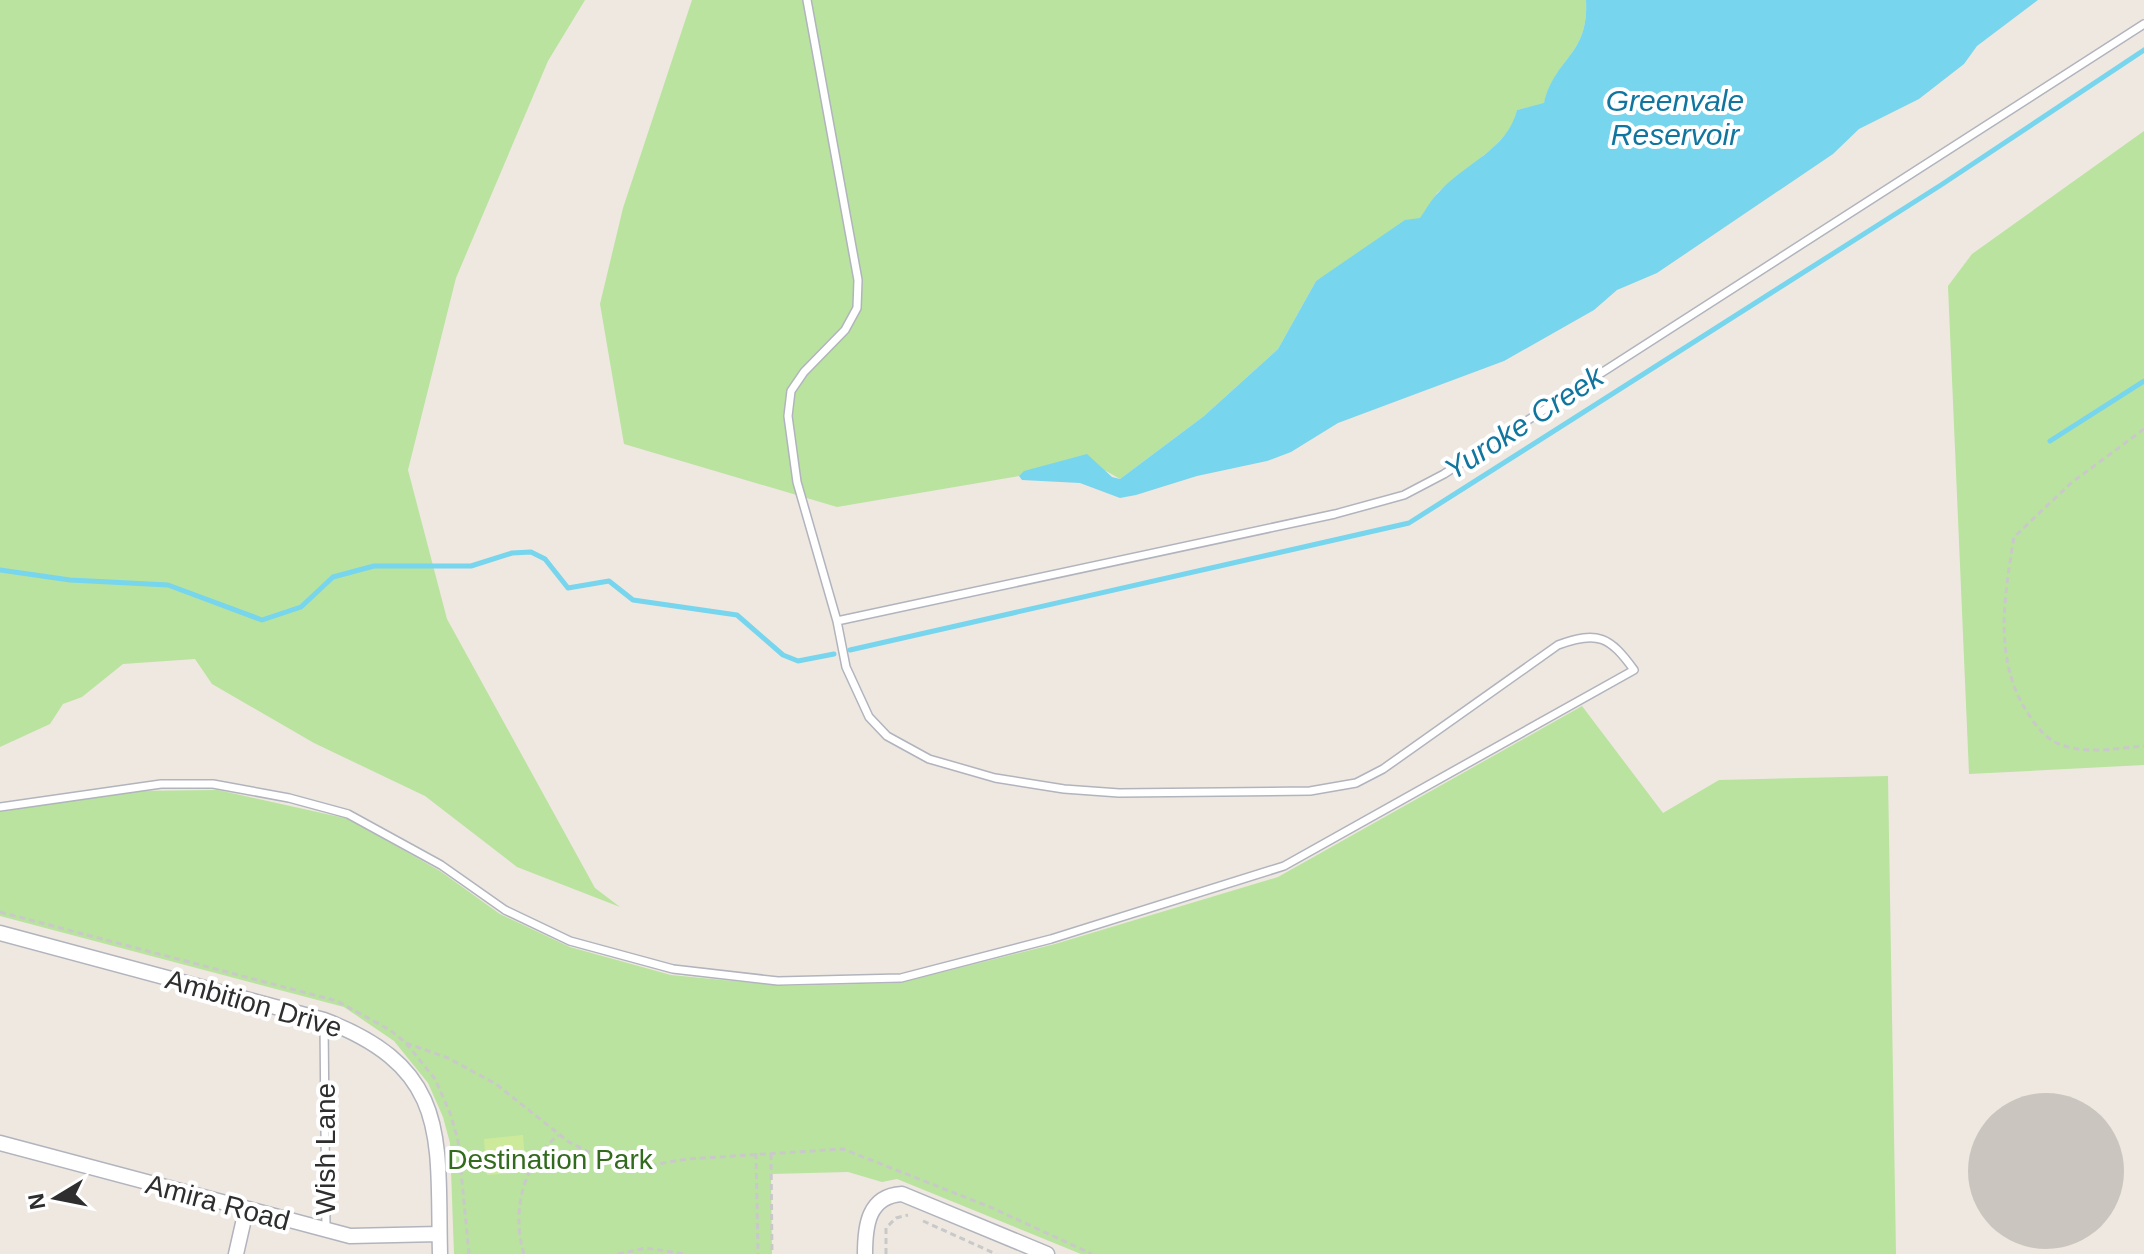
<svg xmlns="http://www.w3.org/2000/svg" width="2144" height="1254" font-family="Arial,sans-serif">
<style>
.green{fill:#bae39f}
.pitch{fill:#cdea9b}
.water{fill:#77d5ed}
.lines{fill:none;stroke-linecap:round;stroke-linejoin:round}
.stream{stroke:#77d5ed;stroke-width:5}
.building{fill:#cac6bf}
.service-casing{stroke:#b1b4bd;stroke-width:10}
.minor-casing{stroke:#b1b4bd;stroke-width:17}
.path{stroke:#c9c9c9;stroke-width:3;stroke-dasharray:6 4;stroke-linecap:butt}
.service{stroke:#fff;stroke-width:7}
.minor{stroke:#fff;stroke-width:14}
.labels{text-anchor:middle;stroke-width:8;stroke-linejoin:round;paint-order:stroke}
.street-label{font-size:28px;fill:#2e2e2e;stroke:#fff}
.park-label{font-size:28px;fill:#326b1d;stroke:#fff}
.water-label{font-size:30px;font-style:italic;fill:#10769f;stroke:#fff}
</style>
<rect width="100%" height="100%" fill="#eee8e1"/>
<path class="green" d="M0,0H585L548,61L456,278L408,470L447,619L595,888L620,907L517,867L425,796L314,743L212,684L195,659L123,664L82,697L63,704L50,724L0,747Z
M692,0H1586C1589,56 1555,57 1544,104L1517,110L1513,126L1494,147L1437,193L1420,219L1316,281L1278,349L1204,416L1120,479L1106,471L1041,467L1019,476L837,507L624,444L600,304L623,208Z
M2144,131V765L1969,774L1948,286L1972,254Z
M1582,706L1663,813L1719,780L1888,776L1896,1254H1081L897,1179L882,1182L848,1172L771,1174L772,1254H454L450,1143L443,1117L428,1083L394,1041L344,1007L0,916V812L126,791L218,790L349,819L440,871L500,914L570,947L671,975L784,986L899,983L1055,944L1278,877Z"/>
<path class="pitch" d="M523,1135L526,1172L487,1175L484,1139Z"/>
<path class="water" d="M1586,0H2038L1977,46L1964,64L1919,99L1859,129L1833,154L1657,273L1617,290L1594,310L1504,361L1338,423L1291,452L1267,461L1197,476L1136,495L1120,498L1080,483L1022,480L1019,476L1024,471L1087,454L1112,477L1120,479L1204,416L1278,349L1316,281L1405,220L1420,218C1426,210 1431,199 1439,192C1464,164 1508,149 1517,110L1544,103C1555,57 1589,56 1586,0Z"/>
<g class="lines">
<path class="stream" d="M2050,441L2144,381
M0,570L70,580L168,585L262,620L301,607L333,577L374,566H471L512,553L531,552L545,559L568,588L609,581L633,600L737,615L783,655L798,661L834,654
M850,650L1409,523L1941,185L2144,50"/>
</g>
<path class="building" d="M1968 1171a78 78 0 1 1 156 0a78 78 0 1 1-156 0Z"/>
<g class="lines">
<defs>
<path id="service" d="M837,621L1335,514L1404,495L1444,474L2144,24
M0,807L161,784H213L289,798L348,814L441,865L505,910L570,941L673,969L778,981L901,978L1051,939L1284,866L1634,670C1610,637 1598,630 1558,645L1383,769L1356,783L1310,791L1119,793L1064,789L995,778L929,759L887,736L869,717L846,667L837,621L797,482L788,416L791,391L804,372L845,330L857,308L858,280L807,0
M324,1022L326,1230"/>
<path id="minor" d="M0,933L324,1020C452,1069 437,1139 440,1254
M0,1143L350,1236L439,1234
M236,1254L246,1210
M865,1254C865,1226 868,1196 902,1194L1047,1254"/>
</defs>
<use href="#service" class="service-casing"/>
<use href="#minor" class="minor-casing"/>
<path class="path" d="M2144,429L2071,483L2014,537C2004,598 1993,662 2029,715C2037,727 2045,738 2059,744C2085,755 2117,748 2144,746
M0,912L337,1001L390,1030L406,1043L435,1079L450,1113L458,1140L469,1254
M406,1043L448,1058L496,1084L569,1142L616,1166L633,1168L687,1159L843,1149L990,1207L1092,1254
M756,1153L758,1254
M771,1154L772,1254
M923,1221L996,1254
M524,1254C511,1212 523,1161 559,1135
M618,1254L646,1248L685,1254
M886,1254V1228L896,1218L908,1215"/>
<use href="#service" class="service"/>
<use href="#minor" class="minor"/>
</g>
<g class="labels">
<g class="street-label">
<text transform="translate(254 1003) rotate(16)" y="10">Ambition Drive</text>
<text transform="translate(325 1149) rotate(-90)" y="10">Wish Lane</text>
<text transform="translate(218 1202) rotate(15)" y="10">Amira Road</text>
</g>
<g class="park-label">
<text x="550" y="1169">Destination Park</text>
</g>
<g class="water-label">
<text x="1675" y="111">Greenvale<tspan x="1675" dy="34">Reservoir</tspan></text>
<text transform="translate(1524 423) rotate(-33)" y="10">Yuroke Creek</text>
</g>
</g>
<g transform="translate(56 1198) rotate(260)" stroke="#ffffff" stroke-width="6" paint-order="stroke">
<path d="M0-6L14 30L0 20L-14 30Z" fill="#2e2e2e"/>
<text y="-12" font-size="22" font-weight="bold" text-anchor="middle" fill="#2e2e2e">N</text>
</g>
</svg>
